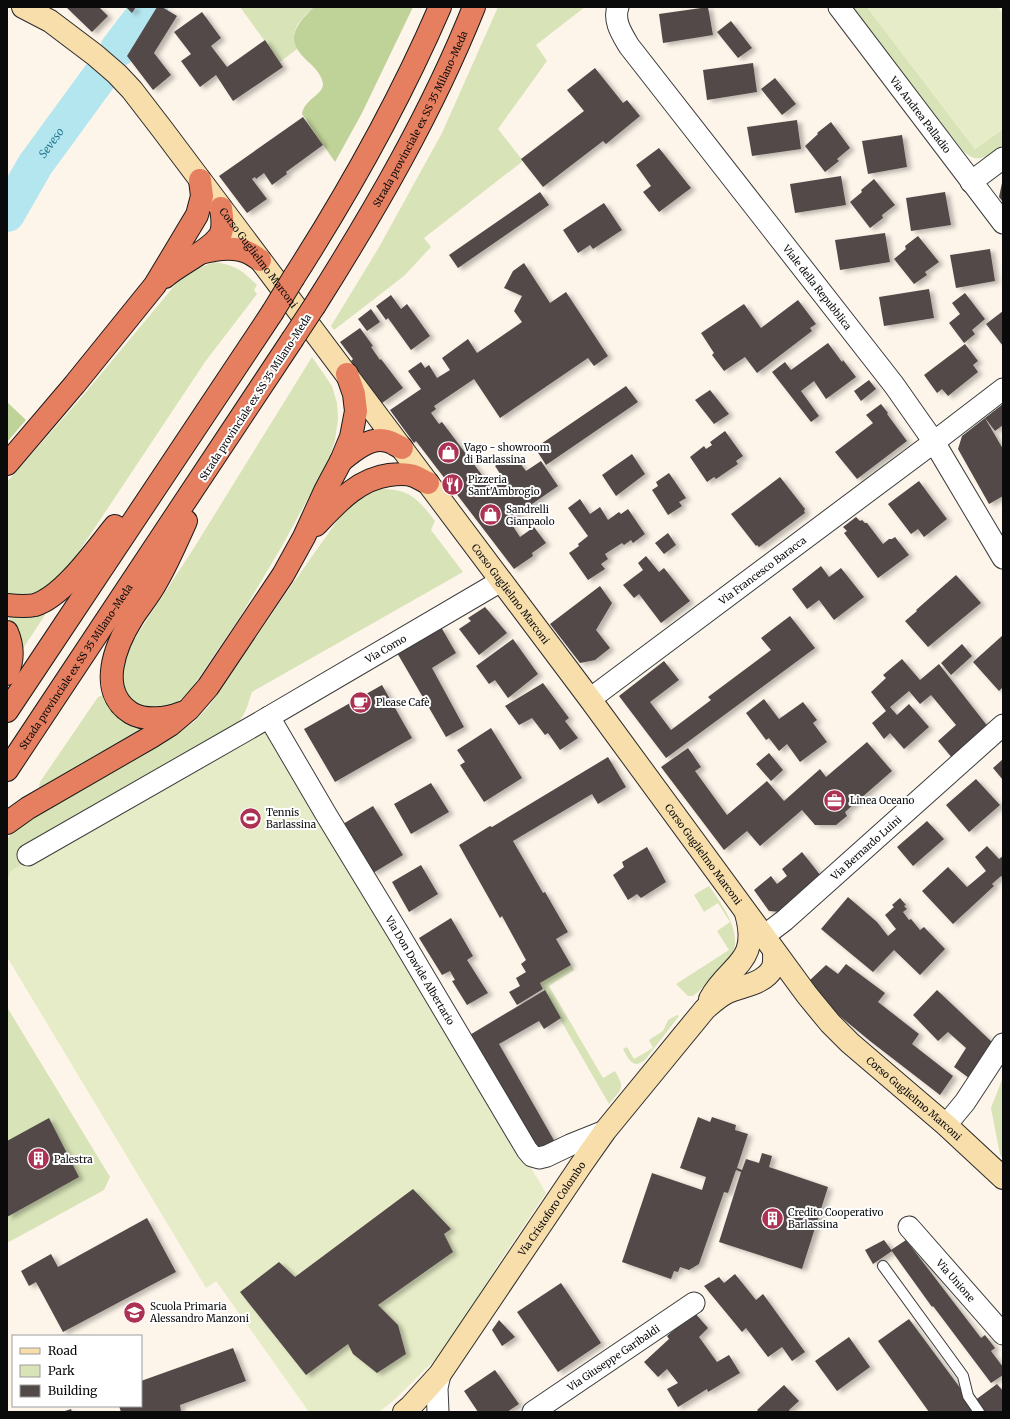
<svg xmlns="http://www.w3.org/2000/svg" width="1010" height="1419" font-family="Merriweather,serif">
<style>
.green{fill:#d8e3b8}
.forest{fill:#bfd298}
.pitch{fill:#e7ecc8}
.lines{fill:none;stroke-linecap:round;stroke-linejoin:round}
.river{stroke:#b4e6ef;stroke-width:36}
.building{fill:#524a48;filter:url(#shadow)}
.lane-casing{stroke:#3d3d3d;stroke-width:12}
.street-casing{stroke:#3d3d3d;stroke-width:23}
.secondary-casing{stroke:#2c2c2c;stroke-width:24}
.highway-casing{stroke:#1b1b1b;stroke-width:24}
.lane{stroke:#fff;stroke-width:10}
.street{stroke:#fff;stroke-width:21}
.secondary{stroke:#f7deab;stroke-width:22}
.highway{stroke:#e67f5f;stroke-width:22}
.highway-bridge-casing{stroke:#1b1b1b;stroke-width:24;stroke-linecap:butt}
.highway-bridge{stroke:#e67f5f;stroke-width:22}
.labels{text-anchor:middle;stroke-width:4;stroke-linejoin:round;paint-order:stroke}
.street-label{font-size:10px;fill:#0a0a0a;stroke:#fff}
.poi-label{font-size:10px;fill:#0a0a0a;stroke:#fff;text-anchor:start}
.water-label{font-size:11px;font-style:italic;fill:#21778f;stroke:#fff}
</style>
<defs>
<filter id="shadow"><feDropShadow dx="4.5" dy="2.5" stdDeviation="2" flood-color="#0004"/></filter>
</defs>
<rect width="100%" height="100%" fill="#fdf5ea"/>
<path class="green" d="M240,7H314C301,19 288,30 297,49L280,62Z
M498,7H585L536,45L547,61L498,129L523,161L424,238L431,247L404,276L334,330L331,326L378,249L442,133Z
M851,7H867L975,149L1003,129V145C988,156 978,166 962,150Z
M215,262C237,266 242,270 257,285L254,290L257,294L205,362L66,571C44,588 37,598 7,593V482L81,398L175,285C188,274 199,267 215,262Z
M312,357L332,386L337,403L338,419L335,440L330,455L320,476L282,546L240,617L192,688L178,702L170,707L148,710L129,701L121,683L123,661L131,644L192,551Z
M381,489C410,489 418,499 435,521L431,530L463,572L252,692C247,706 246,716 234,726L26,863L11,871L7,881V839L14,831L38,814L177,734L194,722L209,706L284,596L342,514L357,499L370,492Z
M45,612V615L24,647L21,649L9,620V617L28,616Z
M103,695L117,717L131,725L144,729L41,790L39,786L40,782L98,697Z
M709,886C723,906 747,937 728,962C723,967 717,972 712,977C707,982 702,988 697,993L693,996H688L676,984L729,950L717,931L730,922L718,903L704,912L694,895Z
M571,965L574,970L549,986L603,1078L615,1071C626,1089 621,1089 609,1104L560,1019L561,1018L540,983Z
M7,1007L110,1177L104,1190L7,1243Z
M677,1015L679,1016L645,1060C632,1070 629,1059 623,1049L627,1047L634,1059L653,1048L649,1040L663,1031L668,1020Z
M1003,1077V1158L1000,1155L991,1108Z"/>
<path class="forest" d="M314,7H413L362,113L335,162L302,114C304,100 322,95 323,85C323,80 320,75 317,71C312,64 305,60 300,53C285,35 301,20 314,7Z
M8,403L26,420L7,442V404Z"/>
<path class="pitch" d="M867,7H998L1003,14V129L975,149Z
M265,726L354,871L546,1193L499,1263L443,1352L393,1401L379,1412H309L216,1281L206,1288L7,957V881L11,871Z"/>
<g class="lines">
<g class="river">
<path d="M118,49L150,7"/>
<path id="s1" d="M7,214L35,165L100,76"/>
</g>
</g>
<path class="building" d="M66,7H99L108,16L92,32Z
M126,7H136L132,13Z
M157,7H162L177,16L154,53L171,75L153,90L127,56Z
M708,7L713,35L663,43L659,14Z
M202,12L221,38L211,46L227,67L265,40L283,67L233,101L216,75L200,87L181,61L191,54L174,32Z
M731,21L752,48L738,58L717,32Z
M753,63L757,92L707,100L703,70Z
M595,68L623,103L627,100L640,116L606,144L603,141L543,187L521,159L584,111L567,90Z
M775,78L796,104L782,115L761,89Z
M303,117L323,145L286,172L287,174L272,185L264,173L256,179L255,177L252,179L267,199L247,213L219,176Z
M797,120L801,149L752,156L747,127Z
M831,122L850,148L837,159L839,161L825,172L805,146L818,134L817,133Z
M902,135L907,167L868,174L862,141Z
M659,148L691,188L659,212L643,192L651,186L636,165Z
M841,176L846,205L795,213L790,184Z
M874,179L895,205L882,215L883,218L870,228L850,202L862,192L861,190Z
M1002,183H1003V202L999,197Z
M540,192L549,205L458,268L449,255Z
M945,192L951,225L911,231L906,198Z
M604,203L622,230L593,249L590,245L578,253L563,230Z
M885,233L890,262L840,270L835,240Z
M918,236L939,262L925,272L927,275L914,284L894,259L906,249L905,246Z
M990,249L995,281L956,288L950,255Z
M524,263L550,303L566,292L608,356L594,366L588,358L500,418L474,379L434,406L436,409L431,413L439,424L442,422L491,487L503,478L495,466L513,454L526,471L541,461L558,486L509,520L520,537L534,527L546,543L532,553L533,556L514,569L416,441L414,443L390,410L421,389L408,371L421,362L425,368L429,365L437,378L450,370L442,358L468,339L477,353L522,322L514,311L522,296L504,288L513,271Z
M929,289L934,318L884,326L879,297Z
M965,293L985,319L972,330L975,334L964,343L949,323L960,314L952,303Z
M391,295L401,309L407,304L430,336L411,350L388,318L386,320L376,306Z
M798,300L816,324L810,328L812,331L757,373L745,357L724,371L712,355L714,353L701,333L744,304L761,328Z
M371,309L380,322L367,331L358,319Z
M1003,311V346L986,324Z
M360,328L373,346L371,347L380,360L381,359L403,388L382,403L351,361L353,359L340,342Z
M828,343L842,362L843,360L856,377L826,399L814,381L801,391L819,416L811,422L772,372L785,362L791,370Z
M965,344L978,361L973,365L978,372L948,396L942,389L937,393L924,375Z
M869,380L876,389L861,401L854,391Z
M626,386L638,402L546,465L535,448Z
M710,390L729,414L714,424L695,400Z
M881,404L888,413L887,414L907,441L857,479L835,452L873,423L866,415Z
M1003,404V425L995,431L985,418Z
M985,418L1003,449V496L989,504L958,449L962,436Z
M725,431L743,456L736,461L738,464L716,479L714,477L707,482L690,457L704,446L706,449L712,445L710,442Z
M632,454L645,474L616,496L602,475Z
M669,473L686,498L679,502L682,506L668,515L652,490L658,486L656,482Z
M780,477L805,509L804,511L805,513L759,547L757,545L756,546L731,514Z
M919,481L947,519L924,537L918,529L911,534L888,504Z
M580,499L590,514L600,507L608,520L619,512L621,514L628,509L645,534L633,543L631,540L624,545L622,543L605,554L608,559L601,564L605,569L588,580L569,553L579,546L578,544L588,536L568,508Z
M856,517L860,521L862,520L865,523H867L883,544L889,539H892L895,537L909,555L878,578L844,533L847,531L843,527Z
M668,533L676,545L664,554L655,543Z
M646,556L659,572L664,568L690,601L661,623L639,594L634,598L623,585L643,570L638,563Z
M821,566L829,577L841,568L864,597L834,620L819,600L807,609L792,589Z
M956,575L981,603L928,647L905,621L917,611L916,610Z
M600,586L612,603L596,630L610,648L595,660L580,663L550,624Z
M485,607L507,633L479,655L459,629L471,621L468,618Z
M790,616L815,648L666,758L619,696L664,661L679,680L650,702L671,730L711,700L708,697L771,650L761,638Z
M441,627L456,653L432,668L464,727L446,737L396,651Z
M1003,635V687L999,691L973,662Z
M513,639L538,674L508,698L495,680L489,684L476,666Z
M962,644L972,656L951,675L941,663Z
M902,659L920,680L939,664L989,728L953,759L938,741L956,725L931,695L920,704L909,691L890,707L897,715L909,704L929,727L904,749L890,733L884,739L872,723L886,711L871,692L886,678L883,675Z
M543,683L569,718L565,721L578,738L560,750L548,733L545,735L532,718L519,725L505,706Z
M382,685L412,738L335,782L304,729Z
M764,699L779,719L803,702L817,720L813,723L827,742L800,762L787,744L779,751L769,738L766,740L746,713Z
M491,728L522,778L484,802L460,765L465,762L457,750Z
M867,742L892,771L845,812L847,816L836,825H815L802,810L760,846L747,831L724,850L661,767L688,748L701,767L695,771L727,815L767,781L784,801L820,769L826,777Z
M769,753L783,770L771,781L756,764Z
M608,757L626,787L598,804L592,794L513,841L543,893L545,892L568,932L556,939L571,965L540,983L543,989L517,1005L509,992L520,986L516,978L526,972L521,964L526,960L502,916L500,918L459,845L490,826L492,827Z
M1003,759V780L993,768Z
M976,779L1000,805L969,832L946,805Z
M431,783L449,812L411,834L394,804Z
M373,806L403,855L373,873L343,824Z
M927,821L944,839L913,866L897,847Z
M987,846L999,859L1003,856V878L1001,876L992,884L994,886L953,924L922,891L948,867L967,887L986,871L975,857Z
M647,847L666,882L641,898L637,894L628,900L613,875L624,867L622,862Z
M802,852L821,876L781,912L769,911L754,890L771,876L777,884L787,876L782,869Z
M421,865L438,894L409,912L392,882Z
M848,897L877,922L888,936L896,929L885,915L894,907L892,905L900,898L906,905L904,906L907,909L903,912L909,920L911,919L920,930L924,927L945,949L920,975L894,950L873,972L821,929Z
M451,918L473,956L467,960L488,993L467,1005L452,981L455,980L450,971L442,975L419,938Z
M846,964L885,993L878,1002L919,1034L912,1044L953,1076L940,1095L870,1041L830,1008L809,981L826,965L838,974Z
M545,990L561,1018L544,1029L539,1021L499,1044L555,1142L536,1152L468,1036Z
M937,990L993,1043L969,1078L954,1067L966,1048L948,1032L938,1041L913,1015Z
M698,1117L710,1122L712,1117L736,1125L735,1130L748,1134L737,1168L742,1170L746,1159L759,1163L762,1153L772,1156L769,1167L828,1187L802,1269L719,1242L741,1172L736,1170L728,1193L724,1192L699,1264L689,1270L680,1267L678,1272L674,1271L671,1279L622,1262L652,1173L702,1190L706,1177L680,1168Z
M49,1118L79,1177L7,1217V1141Z
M413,1189L451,1229L444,1234L453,1252L378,1305L398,1325L406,1354L377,1373L353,1354L348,1344L306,1375L240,1292L279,1262L295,1277Z
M147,1218L176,1272L63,1332L36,1282L29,1286L21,1271L51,1254L58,1267Z
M884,1240L892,1251L873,1264L865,1250Z
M906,1240L981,1338L985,1335L995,1348L991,1351L1003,1367V1375L991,1383L933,1306L932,1307L891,1250Z
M735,1274L756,1300L763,1294L805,1352L792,1361L782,1347L768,1357L746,1328L742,1332L704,1286L719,1277L724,1283Z
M561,1283L601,1343L558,1372L517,1312Z
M694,1312L708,1328L699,1337L717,1362L729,1355L740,1373L708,1392L707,1389L678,1407L667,1389L678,1383L667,1369L658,1377L644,1362L669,1339L667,1336Z
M909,1319L978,1412H929L878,1341Z
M499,1320L515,1337L502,1346L492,1330Z
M849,1337L870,1367L837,1391L815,1361Z
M233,1348L246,1381L180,1405L181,1412H121L119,1406H141V1381Z
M495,1370L519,1404L507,1412H478L464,1391Z
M997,1384L1003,1391V1412H981L974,1401Z
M784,1385L799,1401L789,1410L790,1412H759L757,1410Z
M71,1409L72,1412H62Z"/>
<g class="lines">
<defs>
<path id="lane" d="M883,1266L958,1369L963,1376L968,1396L979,1412"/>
<g id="street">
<path id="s2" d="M618,7C613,21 622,34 629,46L894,385L934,442L1003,558"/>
<path id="s3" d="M839,7L1003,223"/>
<path d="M971,182L1003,158"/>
<path id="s4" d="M590,699L934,442L1003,389"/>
<path id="s5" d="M269,717L327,816L397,931L527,1150L532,1156L539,1158L547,1156L570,1145L605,1131"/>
<path id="s6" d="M28,855L257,724L501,581"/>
<path id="s7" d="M764,936L785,920L1003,725"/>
<path d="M946,1125L965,1102L1003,1044"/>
<path id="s8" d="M909,1227L1003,1334"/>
<path d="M438,1412L437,1388L440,1374"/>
<path id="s9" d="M533,1412L694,1303"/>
</g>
<g id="secondary">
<path id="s10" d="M23,7L50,21L95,55L117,74L132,90L162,129L590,699L807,995L830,1023L850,1043L946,1125L1003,1178"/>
<path d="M710,999C730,963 760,964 746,913"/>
<path id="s11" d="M404,1412L411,1406L440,1374L581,1165L605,1131L705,1009C712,1003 719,996 728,992C741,986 764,984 772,969C775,964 774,957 774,951"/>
</g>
<g id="highway">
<path d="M200,253C215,249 235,246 249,253C253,255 257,258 260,260"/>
<path d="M165,277C179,264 214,249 221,233C224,225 222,216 221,208"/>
<path d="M294,277C349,191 399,102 440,7"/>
<path id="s12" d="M315,305C375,210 432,112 474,7"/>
<path d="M341,461C353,451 371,436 387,441C392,442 397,446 402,448"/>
<path d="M7,464L75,384L155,285L197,215L202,196L200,180"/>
<path d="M316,525C337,503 358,479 389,475C397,474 406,473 414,476C419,478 423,481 428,483"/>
<path d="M7,605C16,606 25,607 35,605C64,596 96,549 115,526"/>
<path d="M7,632C13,646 13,661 7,674"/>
<path d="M7,711L272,313"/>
<path d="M181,713C167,719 144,721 131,713C96,691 116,644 133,617C141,605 150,594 157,581C168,562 177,541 186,521"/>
<path id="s13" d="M7,770L292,340"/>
<path d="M7,823L28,808L151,737L170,725L189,709L208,687L283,575L304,537L325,491L341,461L351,437L356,411L354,394L347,374"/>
</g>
</defs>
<use href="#lane" class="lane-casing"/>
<use href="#street" class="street-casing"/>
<use href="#secondary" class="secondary-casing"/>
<use href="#highway" class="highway-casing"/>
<use href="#lane" class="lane"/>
<use href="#street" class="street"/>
<use href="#secondary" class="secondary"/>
<use href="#highway" class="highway"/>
<defs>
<path id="highway-bridge" d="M272,313L294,277
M292,340L315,305"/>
</defs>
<use href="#highway-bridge" class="highway-bridge-casing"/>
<use href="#highway-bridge" class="highway-bridge"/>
</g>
<defs>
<symbol id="shop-disc" viewBox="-11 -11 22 22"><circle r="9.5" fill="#ac3152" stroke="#fff"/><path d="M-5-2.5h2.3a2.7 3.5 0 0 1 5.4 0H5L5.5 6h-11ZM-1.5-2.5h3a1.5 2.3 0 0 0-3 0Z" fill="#fff"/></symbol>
<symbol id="restaurant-disc" viewBox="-11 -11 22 22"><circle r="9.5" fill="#ac3152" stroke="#fff"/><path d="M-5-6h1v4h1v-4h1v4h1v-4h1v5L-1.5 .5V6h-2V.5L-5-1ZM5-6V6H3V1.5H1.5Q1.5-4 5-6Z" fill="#fff"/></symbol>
<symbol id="cafe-disc" viewBox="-11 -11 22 22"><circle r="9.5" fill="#ac3152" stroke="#fff"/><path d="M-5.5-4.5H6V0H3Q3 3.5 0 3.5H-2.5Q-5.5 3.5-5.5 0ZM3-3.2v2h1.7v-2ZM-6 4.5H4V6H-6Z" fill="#fff"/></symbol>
<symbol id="office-disc" viewBox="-11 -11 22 22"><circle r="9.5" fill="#ac3152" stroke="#fff"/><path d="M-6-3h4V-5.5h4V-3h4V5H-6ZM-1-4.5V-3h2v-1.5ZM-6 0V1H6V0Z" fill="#fff"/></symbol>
<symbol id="stadium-disc" viewBox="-11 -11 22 22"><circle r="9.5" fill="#ac3152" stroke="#fff"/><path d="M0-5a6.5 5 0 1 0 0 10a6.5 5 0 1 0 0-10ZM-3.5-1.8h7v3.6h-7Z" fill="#fff"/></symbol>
<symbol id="building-disc" viewBox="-11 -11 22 22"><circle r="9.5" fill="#ac3152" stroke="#fff"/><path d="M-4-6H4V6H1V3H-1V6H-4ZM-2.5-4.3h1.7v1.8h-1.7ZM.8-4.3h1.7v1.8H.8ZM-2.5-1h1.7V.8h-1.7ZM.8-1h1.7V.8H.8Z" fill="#fff"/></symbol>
<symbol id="school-disc" viewBox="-11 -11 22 22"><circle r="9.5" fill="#ac3152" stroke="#fff"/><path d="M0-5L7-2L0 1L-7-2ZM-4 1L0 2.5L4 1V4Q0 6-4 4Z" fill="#fff"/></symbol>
</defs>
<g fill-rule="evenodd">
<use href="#shop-disc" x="436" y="440" width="25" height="25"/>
<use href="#restaurant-disc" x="440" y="472" width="25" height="25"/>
<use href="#shop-disc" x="478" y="502" width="25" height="25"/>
<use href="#cafe-disc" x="348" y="690" width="25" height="25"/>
<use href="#office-disc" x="822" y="788" width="25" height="25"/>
<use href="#stadium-disc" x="238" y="806" width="25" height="25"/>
<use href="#building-disc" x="26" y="1146" width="25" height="25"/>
<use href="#building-disc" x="760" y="1206" width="25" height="25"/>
<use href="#school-disc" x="122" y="1300" width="25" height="25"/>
</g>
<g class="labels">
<g class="street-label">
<text dy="4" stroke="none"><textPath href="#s3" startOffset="135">Via Andrea Palladio</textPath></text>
<text dy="4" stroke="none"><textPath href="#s12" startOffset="214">Strada provinciale ex SS 35 Milano-Meda</textPath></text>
<text dy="4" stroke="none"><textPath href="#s10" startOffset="348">Corso Guglielmo Marconi</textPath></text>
<text dy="4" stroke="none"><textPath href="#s2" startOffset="348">Viale della Repubblica</textPath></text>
<text transform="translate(255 397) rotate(-57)" y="4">Strada provinciale ex SS 35 Milano-Meda</text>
<text dy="4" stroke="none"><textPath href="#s4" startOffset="215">Via Francesco Baracca</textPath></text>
<text dy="4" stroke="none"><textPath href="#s10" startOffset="768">Corso Guglielmo Marconi</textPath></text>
<text dy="4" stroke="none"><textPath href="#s6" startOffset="413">Via Como</textPath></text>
<text dy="4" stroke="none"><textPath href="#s13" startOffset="124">Strada provinciale ex SS 35 Milano-Meda</textPath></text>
<text dy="4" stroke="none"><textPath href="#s7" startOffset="135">Via Bernardo Luini</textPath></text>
<text dy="4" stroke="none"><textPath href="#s10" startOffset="1092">Corso Guglielmo Marconi</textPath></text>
<text dy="4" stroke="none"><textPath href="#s5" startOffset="295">Via Don Davide Albertario</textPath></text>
<text dy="4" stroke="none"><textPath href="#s10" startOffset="1416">Corso Guglielmo Marconi</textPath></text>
<text dy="4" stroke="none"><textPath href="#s11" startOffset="252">Via Cristoforo Colombo</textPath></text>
<text dy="4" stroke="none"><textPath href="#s8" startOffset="71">Via Unione</textPath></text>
<text dy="4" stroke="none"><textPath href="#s9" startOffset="97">Via Giuseppe Garibaldi</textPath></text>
</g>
<g class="poi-label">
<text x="464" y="451">Vago - showroom<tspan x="464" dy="12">di Barlassina</tspan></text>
<text x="468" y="483">Pizzeria<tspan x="468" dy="12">Sant'Ambrogio</tspan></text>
<text x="506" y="513">Sandrelli<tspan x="506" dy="12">Gianpaolo</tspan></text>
<text x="376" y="706">Please Cafè</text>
<text x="850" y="804">Linea Oceano</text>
<text x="266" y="816">Tennis<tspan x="266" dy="12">Barlassina</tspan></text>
<text x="54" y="1163">Palestra</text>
<text x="788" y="1216">Credito Cooperativo<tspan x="788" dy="12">Barlassina</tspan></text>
<text x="150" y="1310">Scuola Primaria<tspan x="150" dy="12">Alessandro Manzoni</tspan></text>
</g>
<g class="water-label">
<text dy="4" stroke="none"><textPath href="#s1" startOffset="84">Seveso</textPath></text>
</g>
</g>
<rect width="1010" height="1419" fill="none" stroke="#0a0a0a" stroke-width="16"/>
<rect x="12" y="1335" width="130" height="72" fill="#ffffff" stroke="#9d9d9d"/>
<rect x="20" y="1348" width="20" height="6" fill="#f7deab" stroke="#9d9d9d"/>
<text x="48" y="1355" font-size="12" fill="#0a0a0a">Road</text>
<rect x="20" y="1365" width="20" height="12" fill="#d8e3b8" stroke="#9d9d9d"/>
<text x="48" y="1375" font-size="12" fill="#0a0a0a">Park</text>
<rect x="20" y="1385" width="20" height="12" fill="#524a48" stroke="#9d9d9d"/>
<text x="48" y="1395" font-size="12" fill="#0a0a0a">Building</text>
</svg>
